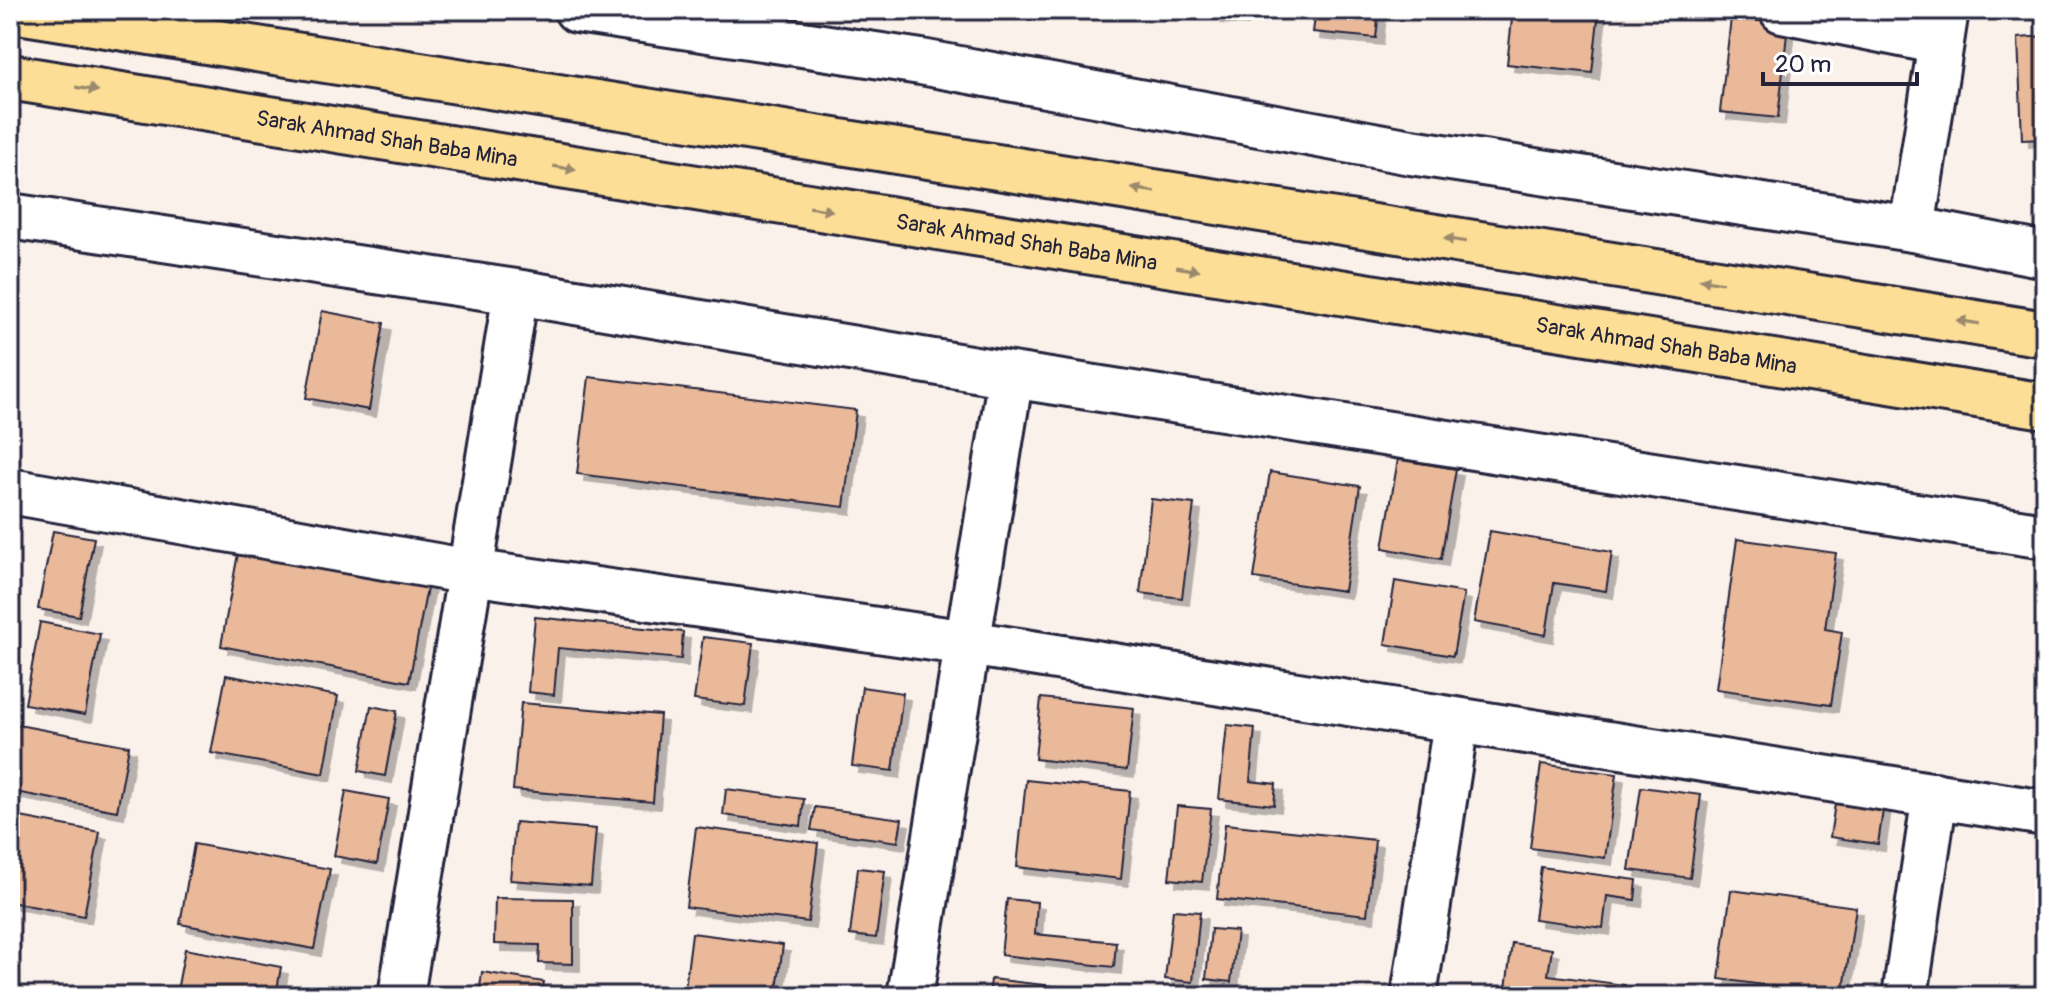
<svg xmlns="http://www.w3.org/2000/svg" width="2055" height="1006" font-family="Pangolin,sans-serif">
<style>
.building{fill:#e9b99a;stroke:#22223b;stroke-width:2;filter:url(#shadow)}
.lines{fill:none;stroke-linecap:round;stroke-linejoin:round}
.minor-casing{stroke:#22223b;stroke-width:50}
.highway-casing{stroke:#22223b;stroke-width:50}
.minor{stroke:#fff;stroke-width:44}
.highway{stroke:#fdde96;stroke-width:44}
.oneway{fill:#9a896d}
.labels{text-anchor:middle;stroke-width:7;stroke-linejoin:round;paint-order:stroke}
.street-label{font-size:22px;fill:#22223b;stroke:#fff}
</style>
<defs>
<filter id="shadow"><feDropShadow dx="7" dy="7" stdDeviation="0" flood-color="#0004"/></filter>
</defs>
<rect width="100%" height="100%" fill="#fbf1eb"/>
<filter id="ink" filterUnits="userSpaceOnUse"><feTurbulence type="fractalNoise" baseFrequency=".0125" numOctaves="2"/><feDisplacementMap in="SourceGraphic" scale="16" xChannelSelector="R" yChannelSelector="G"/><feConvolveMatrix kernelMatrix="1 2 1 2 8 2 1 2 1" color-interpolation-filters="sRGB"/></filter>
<g filter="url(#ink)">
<path class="building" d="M1215,10H1242L1241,18L1214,16Z
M1316,10H1379L1376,38L1313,32Z
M1513,10H1599L1592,73L1507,64Z
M1731,18L1788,24L1778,118L1720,112Z
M2045,36V139L2022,140L2018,38Z
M322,311L384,323L369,410L306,398Z
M589,377L856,410L844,507L577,474Z
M1398,459L1456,469L1441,559L1383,548Z
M1270,472L1360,486L1344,591L1254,578Z
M1151,499L1194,504L1182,598L1140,593Z
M53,531L94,538L79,616L38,609Z
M1490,531L1612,552L1606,591L1554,583L1546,635L1474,622Z
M1737,539L1836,553L1825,629L1842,632L1831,705L1716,689Z
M239,548L428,583L409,682L221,646Z
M1395,581L1464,593L1453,656L1385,644Z
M535,617L683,632L681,659L558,648L554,695L528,692Z
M40,622L100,634L85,715L25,704Z
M703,637L753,643L745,706L694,700Z
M226,675L338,696L324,774L211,753Z
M862,687L903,693L893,771L852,766Z
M1041,698L1134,708L1127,770L1035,759Z
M521,703L660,715L653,802L513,790Z
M371,706L397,711L385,776L359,771Z
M13,724L129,746L117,811L10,791Z
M1227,725L1255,728L1250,781L1276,784L1274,805L1219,799Z
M1541,764L1617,774L1605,858L1530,848Z
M1026,780L1130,791L1121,879L1017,867Z
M1641,787L1701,795L1690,878L1629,870Z
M726,789L804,799L801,826L723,815Z
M1837,790L1885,797L1878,844L1830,837Z
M346,791L389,799L377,864L334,856Z
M1177,806L1211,809L1202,882L1169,879Z
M815,807L902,819L898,842L811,830Z
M10,815L100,832L84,916L10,902Z
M515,822L596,829L591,886L510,880Z
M1225,824L1375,840L1367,915L1217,899Z
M696,827L818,843L808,922L686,907Z
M194,844L330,869L314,949L180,924Z
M1541,867L1637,880L1635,900L1607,896L1603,928L1534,919Z
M858,868L885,871L876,938L850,935Z
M1731,890L1856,907L1843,996L1719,979Z
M495,898L573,899V964L539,963L540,945L494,944Z
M1007,899L1037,902L1035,934L1116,942L1114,967L1001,955Z
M1173,910L1200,912L1193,982L1165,979Z
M1211,929L1237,931L1231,982L1206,979Z
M692,933L783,945L777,990L808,996H684Z
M1512,943L1552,949L1548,975L1625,985L1624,996H1505Z
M185,949L281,967L276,996H176Z
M482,972L544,982L541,996H479Z
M991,979L1127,994L1126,996H989Z
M10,987L59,996H10Z"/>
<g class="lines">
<defs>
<path id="minor" d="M577,10L921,62L1411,152L1912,229L2045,255
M1782,10L1941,42
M10,216L516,292L1011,375L2045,536
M1912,229L1946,10
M10,491L470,572L968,643L2045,813
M401,996L516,292
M910,996L1011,375
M1414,996L1456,722
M1905,996L1935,795"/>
<g id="highway">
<path d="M12,10L2045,334"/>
<path id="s1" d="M10,77L2045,406"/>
</g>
</defs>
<use href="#minor" class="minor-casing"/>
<use href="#highway" class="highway-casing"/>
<use href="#minor" class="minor"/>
<use href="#highway" class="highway"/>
</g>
<defs><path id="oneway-solid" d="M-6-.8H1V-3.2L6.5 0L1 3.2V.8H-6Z" transform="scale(2)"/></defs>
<g class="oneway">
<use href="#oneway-solid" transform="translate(87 89) rotate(9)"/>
<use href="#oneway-solid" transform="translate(565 168) rotate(9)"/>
<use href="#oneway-solid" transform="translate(1143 190) rotate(-171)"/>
<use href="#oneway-solid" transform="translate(821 209) rotate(9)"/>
<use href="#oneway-solid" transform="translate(1455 240) rotate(-171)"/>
<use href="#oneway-solid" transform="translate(1188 269) rotate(9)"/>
<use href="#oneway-solid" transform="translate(1711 281) rotate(-171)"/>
<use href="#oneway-solid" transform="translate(1968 322) rotate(-171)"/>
</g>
</g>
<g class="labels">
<g class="street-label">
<text dy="8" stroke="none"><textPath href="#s1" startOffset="382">Sarak Ahmad Shah Baba Mina</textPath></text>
<text dy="8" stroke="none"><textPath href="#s1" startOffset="1030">Sarak Ahmad Shah Baba Mina</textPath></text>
<text dy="8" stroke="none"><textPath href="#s1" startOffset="1678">Sarak Ahmad Shah Baba Mina</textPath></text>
</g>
</g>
<rect width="2055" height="1006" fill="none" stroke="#fff" stroke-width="40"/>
<rect x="20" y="20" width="2015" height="966" fill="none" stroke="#22223b" stroke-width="3" filter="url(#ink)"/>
<path d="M1763 72v12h154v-12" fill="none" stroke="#22223b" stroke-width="4"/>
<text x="1775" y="72" font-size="24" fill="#22223b" stroke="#ffffff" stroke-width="6" paint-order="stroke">20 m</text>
</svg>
